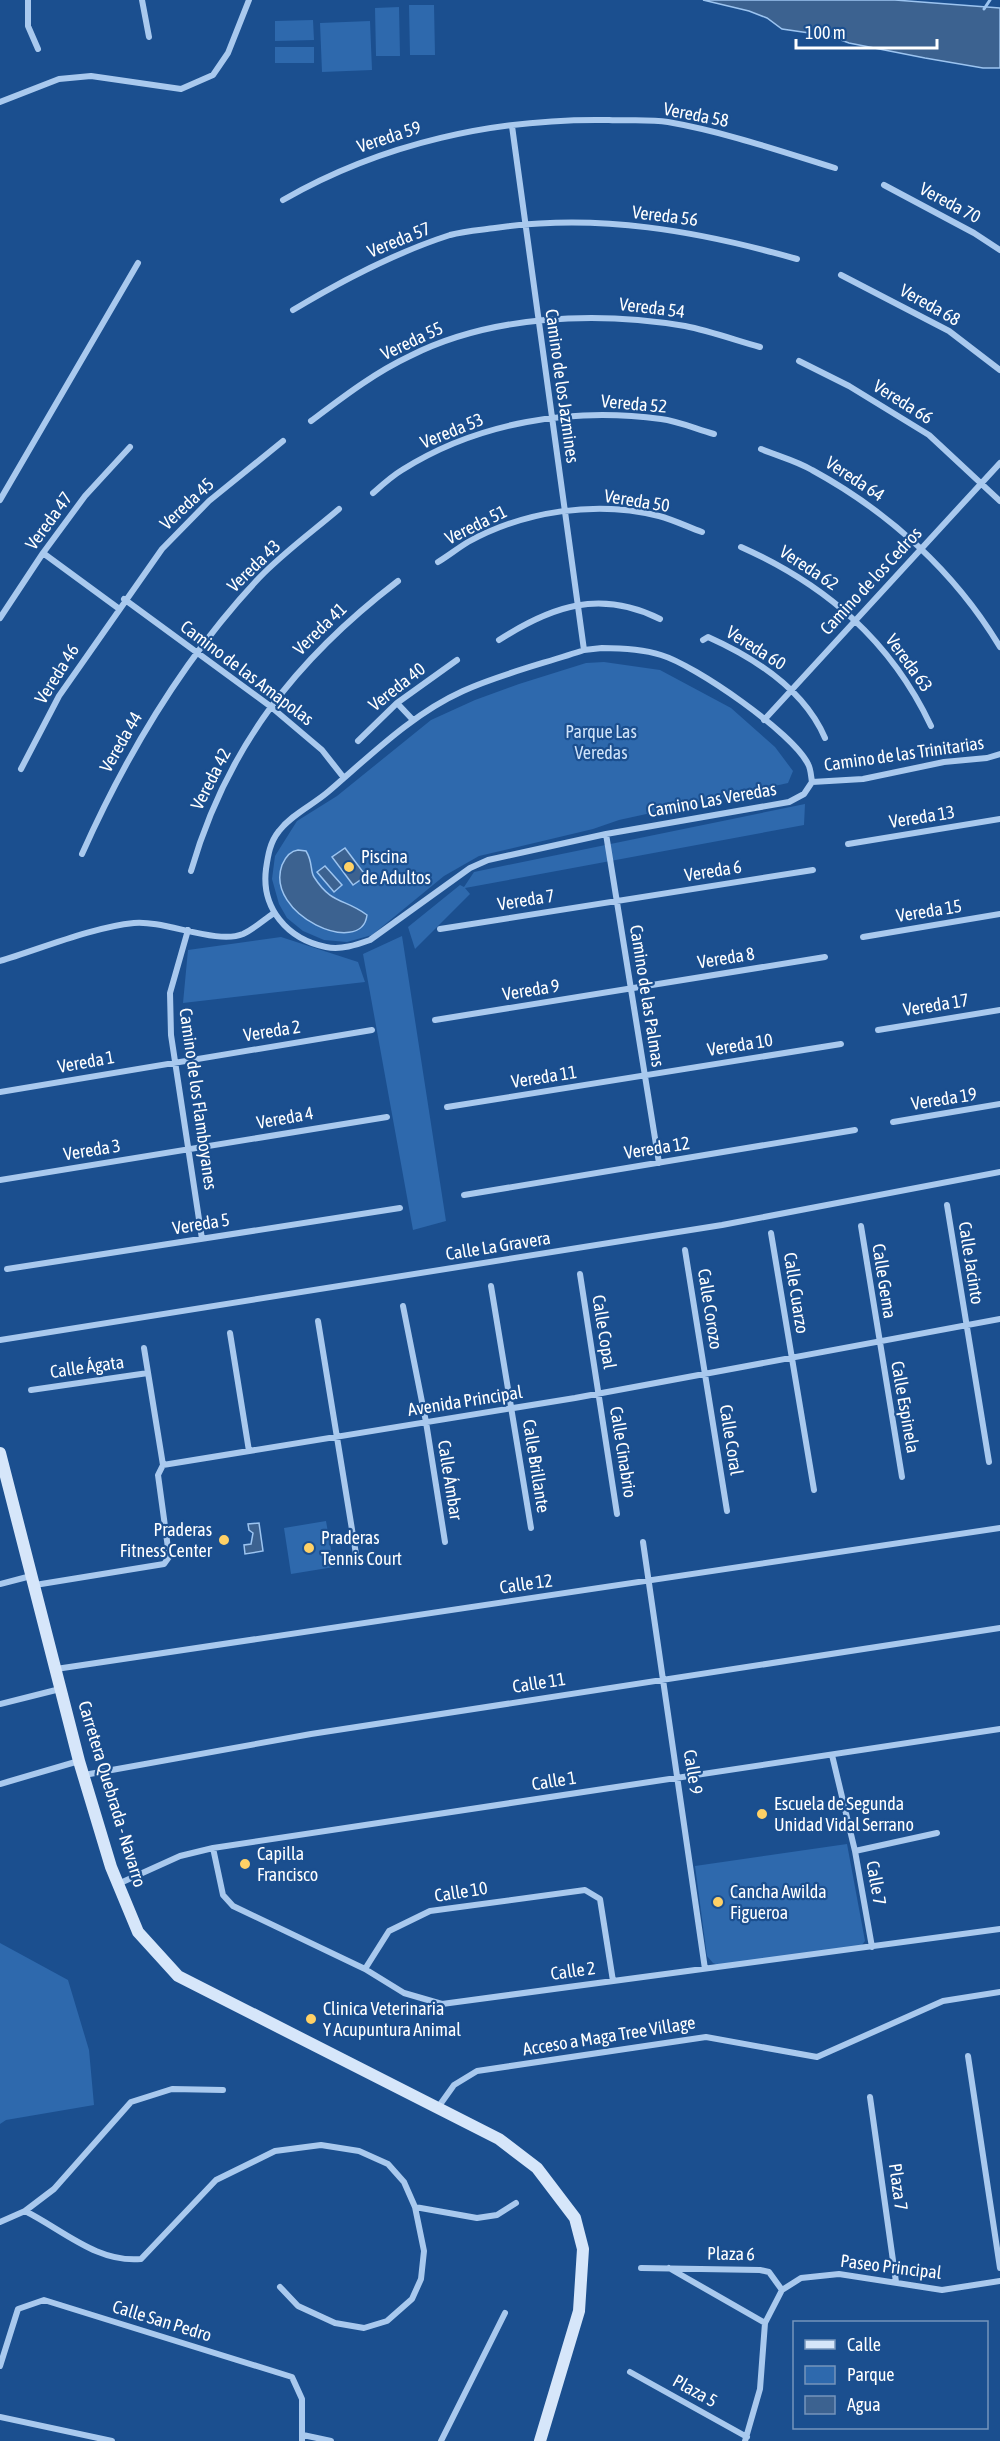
<svg xmlns="http://www.w3.org/2000/svg" width="1000" height="2441" font-family="'Asap Condensed',sans-serif">
<style>
.green{fill:#2e69ad}
.water{fill:#3c6290;stroke:#9cc4f0;stroke-width:1.5}
.lines{fill:none;stroke-linecap:round;stroke-linejoin:round}
.stream{stroke:#9cc4f0;stroke-width:3}
.street{stroke:#a9c9ee;stroke-width:6}
.secondary{stroke:#d6e6fa;stroke-width:12}
.poi-dot{fill:#ffd166;stroke:#1b4f8f;stroke-width:2}
.labels{text-anchor:middle;stroke-width:4.5;stroke-linejoin:round;paint-order:stroke}
.street-label{font-size:18px;fill:#fff;stroke:#1b4f8f}
.park-label{font-size:18px;fill:#cfe3fa;stroke:#1b4f8f}
.poi-label{font-size:18px;fill:#fff;stroke:#1b4f8f;text-anchor:start}
</style>
<rect width="100%" height="100%" fill="#1b4f8f"/>
<path class="green" d="M409,5H434L435,55H410Z
M399,7L400,56H376L375,8Z
M313,20L314,40L275,41V21Z
M370,21L372,70L322,72L320,23Z
M275,47H314V63H275Z
M604,662L660,670L731,708L775,747L793,771L788,783L619,820L593,829L479,856L444,876L372,935L347,942L324,940L303,931L287,918L279,904L272,879L275,856L297,821L337,796L431,720L475,700L519,684L586,663Z
M805,804L804,825L465,888L470,894L415,949L408,927L460,885L464,887L474,872Z
M402,936L446,1221L413,1230L363,954Z
M281,937L358,962L365,982L183,1003L188,950Z
M326,1521L334,1567L291,1574L284,1528Z
M847,1844L865,1941L861,1946L718,1965L713,1963L707,1956L695,1866Z
M0,1943L68,1980L89,2050L94,2105L6,2120L0,2124Z"/>
<path class="water" d="M703,0H895L1000,8V68H983L925,58L849,43L830,36L782,29L767,18L749,11Z
M345,848L366,876L353,885L332,857Z
M298,850L306,851C313,862 310,871 314,877C332,905 344,898 367,915C362,958 264,915 282,865C285,858 289,851 298,850Z
M325,866L342,885L334,892L317,872Z
M259,1523L263,1551L245,1554L244,1545L251,1544L253,1533L249,1530L248,1524Z"/>
<g class="lines">
<path class="stream" d="M984,9L990,0"/>
<path class="street" d="M28,0V26L38,49
M142,0L149,37
M0,102L59,79L91,76L181,89L213,75L228,53L249,0
M512,126L584,650
M884,185L974,233L1000,250
M283,200C382,143 496,118 609,120C629,121 650,119 668,122C725,132 780,151 835,168
M841,275L949,331L1000,370
M293,310C343,280 394,253 450,235C464,231 480,230 495,228C599,213 698,231 797,259
M799,361L849,386L929,435L1000,501
M311,421C343,397 374,373 410,356C491,315 597,311 685,326C710,331 735,340 760,347
M761,449C778,456 797,461 812,470C889,512 955,572 1000,647
M373,493C382,485 392,476 402,470C478,422 572,407 661,419C678,421 696,429 714,434
M0,500L138,263
M741,547C826,585 891,641 931,726
M43,553L118,608
M438,562C448,556 458,548 468,542C524,511 597,500 659,516C674,520 688,527 702,532
M124,599L270,706L322,750L344,778
M0,618L43,553L85,496L130,447
M499,640C552,606 600,589 660,619
M703,640L708,637C755,658 804,689 825,738
M602,648C622,648 642,649 661,655C695,665 793,733 808,764C811,769 811,777 812,782L804,794L789,802L606,834L488,860L470,868L370,940C356,945 341,950 326,947C287,939 261,908 266,869C268,855 270,842 279,831C292,814 313,805 329,791C371,755 412,714 463,691C500,674 546,663 584,650Z
M397,703L413,720
M764,720L1000,463
M358,741L397,703L457,660
M21,769L59,696L162,549L209,501L283,441
M812,782L863,779L944,762L987,758L1000,754
M606,834L659,1163
M848,844L1000,819
M82,854C127,753 183,659 259,578C283,553 312,532 339,509
M191,871C227,747 296,659 398,581
M440,929L813,870
M188,930L170,993L171,1035L202,1239
M863,937L1000,914
M0,961C40,949 93,927 134,923C164,920 217,945 243,934C254,929 265,919 274,913
M435,1020L825,957
M878,1030L1000,1010
M0,1092L372,1030
M447,1107L841,1044
M893,1122L1000,1104
M0,1180L387,1117
M464,1195L855,1130
M947,1205L989,1462
M861,1226L902,1477
M771,1233L814,1490
M685,1250L727,1511
M7,1269L400,1208
M580,1274L617,1514
M491,1286L531,1528
M403,1306L426,1422L445,1542
M318,1321L356,1554
M230,1333L249,1451
M0,1340L722,1225L1000,1172
M144,1348L163,1465
M31,1390L148,1373
M643,1542L705,1969
M0,1584L31,1576
M35,1585L164,1564L169,1557L168,1548L158,1475L163,1465L575,1398L1000,1319
M56,1669L1000,1528
M0,1704L60,1689
M832,1755L855,1851L872,1947
M84,1775L311,1734L1000,1628
M0,1784L79,1761
M213,1848L223,1895L233,1906L365,1969L404,1993L442,2004L1000,1929
M855,1851L937,1833
M118,1884L180,1856L213,1848L1000,1729
M365,1969L389,1931L430,1911L585,1890L600,1899L613,1981
M968,2056L1000,2268
M870,2097L896,2282
M439,2106L454,2085L477,2071L706,2037L817,2057L943,2001L1000,1992
M415,2207L477,2218L497,2215L516,2203
M25,2211C63,2230 97,2263 141,2259L216,2180L275,2151L321,2145L359,2151L388,2164L404,2182L415,2207L424,2251L421,2279L412,2299L387,2321L364,2328L335,2323L298,2306L280,2287
M0,2222L25,2211L54,2189L131,2102L172,2089L223,2090
M641,2268L760,2270L769,2272L782,2290
M669,2268L765,2323
M0,2366L18,2309L44,2300L292,2377L302,2399V2441
M630,2372L747,2437
M0,2417L112,2441
M303,2435L331,2441
M441,2441L505,2313
M745,2441L760,2389L765,2323L782,2290L801,2278L839,2274L942,2290L1000,2281"/>
<path class="secondary" d="M0,1453L79,1761L111,1867L138,1932L178,1976L499,2139L537,2168L575,2218L583,2249L579,2311L540,2441"/>
</g>
<g class="poi-dot">
<circle cx="349" cy="867" r="6"/>
<circle cx="224" cy="1540" r="6"/>
<circle cx="309" cy="1548" r="6"/>
<circle cx="762" cy="1814" r="6"/>
<circle cx="245" cy="1864" r="6"/>
<circle cx="718" cy="1902" r="6"/>
<circle cx="311" cy="2019" r="6"/>
</g>
<g class="labels">
<g class="street-label">
<text transform="translate(696 115) rotate(11)" y="6">Vereda 58</text>
<text transform="translate(389 137) rotate(-18)" y="6">Vereda 59</text>
<text transform="translate(950 203) rotate(28)" y="6">Vereda 70</text>
<text transform="translate(665 216) rotate(7)" y="6">Vereda 56</text>
<text transform="translate(399 240) rotate(-22)" y="6">Vereda 57</text>
<text transform="translate(930 305) rotate(29)" y="6">Vereda 68</text>
<text transform="translate(652 308) rotate(7)" y="6">Vereda 54</text>
<text transform="translate(412 341) rotate(-25)" y="6">Vereda 55</text>
<text transform="translate(562 386) rotate(82)" y="6">Camino de los Jazmines</text>
<text transform="translate(903 402) rotate(32)" y="6">Vereda 66</text>
<text transform="translate(634 404) rotate(5)" y="6">Vereda 52</text>
<text transform="translate(452 431) rotate(-22)" y="6">Vereda 53</text>
<text transform="translate(855 479) rotate(33)" y="6">Vereda 64</text>
<text transform="translate(637 501) rotate(9)" y="6">Vereda 50</text>
<text transform="translate(187 504) rotate(-43)" y="6">Vereda 45</text>
<text transform="translate(49 521) rotate(-54)" y="6">Vereda 47</text>
<text transform="translate(476 525) rotate(-26)" y="6">Vereda 51</text>
<text transform="translate(254 566) rotate(-44)" y="6">Vereda 43</text>
<text transform="translate(809 568) rotate(33)" y="6">Vereda 62</text>
<text transform="translate(871 581) rotate(-47)" y="6">Camino de los Cedros</text>
<text transform="translate(320 629) rotate(-44)" y="6">Vereda 41</text>
<text transform="translate(756 648) rotate(32)" y="6">Vereda 60</text>
<text transform="translate(909 663) rotate(54)" y="6">Vereda 63</text>
<text transform="translate(247 673) rotate(37)" y="6">Camino de las Amapolas</text>
<text transform="translate(57 674) rotate(-58)" y="6">Vereda 46</text>
<text transform="translate(397 687) rotate(-38)" y="6">Vereda 40</text>
<text transform="translate(121 742) rotate(-60)" y="6">Vereda 44</text>
<text transform="translate(904 754) rotate(-8)" y="6">Camino de las Trinitarias</text>
<text transform="translate(211 779) rotate(-63)" y="6">Vereda 42</text>
<text transform="translate(712 800) rotate(-10)" y="6">Camino Las Veredas</text>
<text transform="translate(922 817) rotate(-9)" y="6">Vereda 13</text>
<text transform="translate(713 871) rotate(-9)" y="6">Vereda 6</text>
<text transform="translate(526 900) rotate(-9)" y="6">Vereda 7</text>
<text transform="translate(929 911) rotate(-9)" y="6">Vereda 15</text>
<text transform="translate(726 958) rotate(-9)" y="6">Vereda 8</text>
<text transform="translate(531 990) rotate(-9)" y="6">Vereda 9</text>
<text transform="translate(647 996) rotate(81)" y="6">Camino de las Palmas</text>
<text transform="translate(936 1005) rotate(-9)" y="6">Vereda 17</text>
<text transform="translate(272 1031) rotate(-9)" y="6">Vereda 2</text>
<text transform="translate(740 1045) rotate(-9)" y="6">Vereda 10</text>
<text transform="translate(86 1062) rotate(-10)" y="6">Vereda 1</text>
<text transform="translate(544 1077) rotate(-9)" y="6">Vereda 11</text>
<text transform="translate(198 1099) rotate(82)" y="6">Camino de los Flamboyanes</text>
<text transform="translate(944 1099) rotate(-9)" y="6">Vereda 19</text>
<text transform="translate(285 1118) rotate(-10)" y="6">Vereda 4</text>
<text transform="translate(657 1148) rotate(-9)" y="6">Vereda 12</text>
<text transform="translate(92 1150) rotate(-9)" y="6">Vereda 3</text>
<text transform="translate(201 1224) rotate(-9)" y="6">Vereda 5</text>
<text transform="translate(498 1246) rotate(-9)" y="6">Calle La Gravera</text>
<text transform="translate(971 1263) rotate(81)" y="6">Calle Jacinto</text>
<text transform="translate(884 1281) rotate(81)" y="6">Calle Gema</text>
<text transform="translate(796 1293) rotate(81)" y="6">Calle Cuarzo</text>
<text transform="translate(710 1309) rotate(81)" y="6">Calle Corozo</text>
<text transform="translate(604 1332) rotate(81)" y="6">Calle Copal</text>
<text transform="translate(87 1367) rotate(-8)" y="6">Calle Ágata</text>
<text transform="translate(465 1401) rotate(-9)" y="6">Avenida Principal</text>
<text transform="translate(905 1407) rotate(80)" y="6">Calle Espinela</text>
<text transform="translate(731 1440) rotate(81)" y="6">Calle Coral</text>
<text transform="translate(623 1452) rotate(81)" y="6">Calle Cinabrio</text>
<text transform="translate(536 1466) rotate(81)" y="6">Calle Brillante</text>
<text transform="translate(450 1480) rotate(81)" y="6">Calle Ámbar</text>
<text transform="translate(526 1584) rotate(-8)" y="6">Calle 12</text>
<text transform="translate(539 1683) rotate(-9)" y="6">Calle 11</text>
<text transform="translate(693 1772) rotate(81)" y="6">Calle 9</text>
<text transform="translate(554 1781) rotate(-9)" y="6">Calle 1</text>
<text transform="translate(112 1794) rotate(73)" y="6">Carretera Quebrada - Navarro</text>
<text transform="translate(876 1883) rotate(80)" y="6">Calle 7</text>
<text transform="translate(461 1892) rotate(-9)" y="6">Calle 10</text>
<text transform="translate(573 1971) rotate(-8)" y="6">Calle 2</text>
<text transform="translate(609 2036) rotate(-9)" y="6">Acceso a Maga Tree Village</text>
<text transform="translate(898 2187) rotate(82)" y="6">Plaza 7</text>
<text transform="translate(731 2254) rotate(1)" y="6">Plaza 6</text>
<text transform="translate(891 2267) rotate(7)" y="6">Paseo Principal</text>
<text transform="translate(162 2321) rotate(17)" y="6">Calle San Pedro</text>
<text transform="translate(695 2391) rotate(29)" y="6">Plaza 5</text>
</g>
<g class="park-label">
<text x="601" y="738">Parque Las<tspan x="601" dy="21">Veredas</tspan></text>
</g>
<g class="poi-label">
<text x="361" y="863">Piscina<tspan x="361" dy="21">de Adultos</tspan></text>
<text x="212" y="1536" text-anchor="end">Praderas<tspan x="212" dy="21">Fitness Center</tspan></text>
<text x="321" y="1544">Praderas<tspan x="321" dy="21">Tennis Court</tspan></text>
<text x="774" y="1810">Escuela de Segunda<tspan x="774" dy="21">Unidad Vidal Serrano</tspan></text>
<text x="257" y="1860">Capilla<tspan x="257" dy="21">Francisco</tspan></text>
<text x="730" y="1898">Cancha Awilda<tspan x="730" dy="21">Figueroa</tspan></text>
<text x="323" y="2015">Clinica Veterinaria<tspan x="323" dy="21">Y Acupuntura Animal</tspan></text>
</g>
</g>
<rect x="793" y="2321" width="195" height="108" fill="#1b4f8f" stroke="#7695bc" stroke-width="1.5"/>
<rect x="805" y="2340" width="30" height="9" fill="#d6e6fa" stroke="#7695bc" stroke-width="1.5"/>
<text x="847" y="2351" font-size="18" fill="#ffffff">Calle</text>
<rect x="805" y="2366" width="30" height="18" fill="#2e69ad" stroke="#7695bc" stroke-width="1.5"/>
<text x="847" y="2381" font-size="18" fill="#ffffff">Parque</text>
<rect x="805" y="2396" width="30" height="18" fill="#3c6290" stroke="#7695bc" stroke-width="1.5"/>
<text x="847" y="2411" font-size="18" fill="#ffffff">Agua</text>
<path d="M796 39v9h141v-9" fill="none" stroke="#ffffff" stroke-width="3"/>
<text x="805" y="39" font-size="18" fill="#ffffff" stroke="#1b4f8f" stroke-width="4.5" paint-order="stroke">100 m</text>
</svg>
